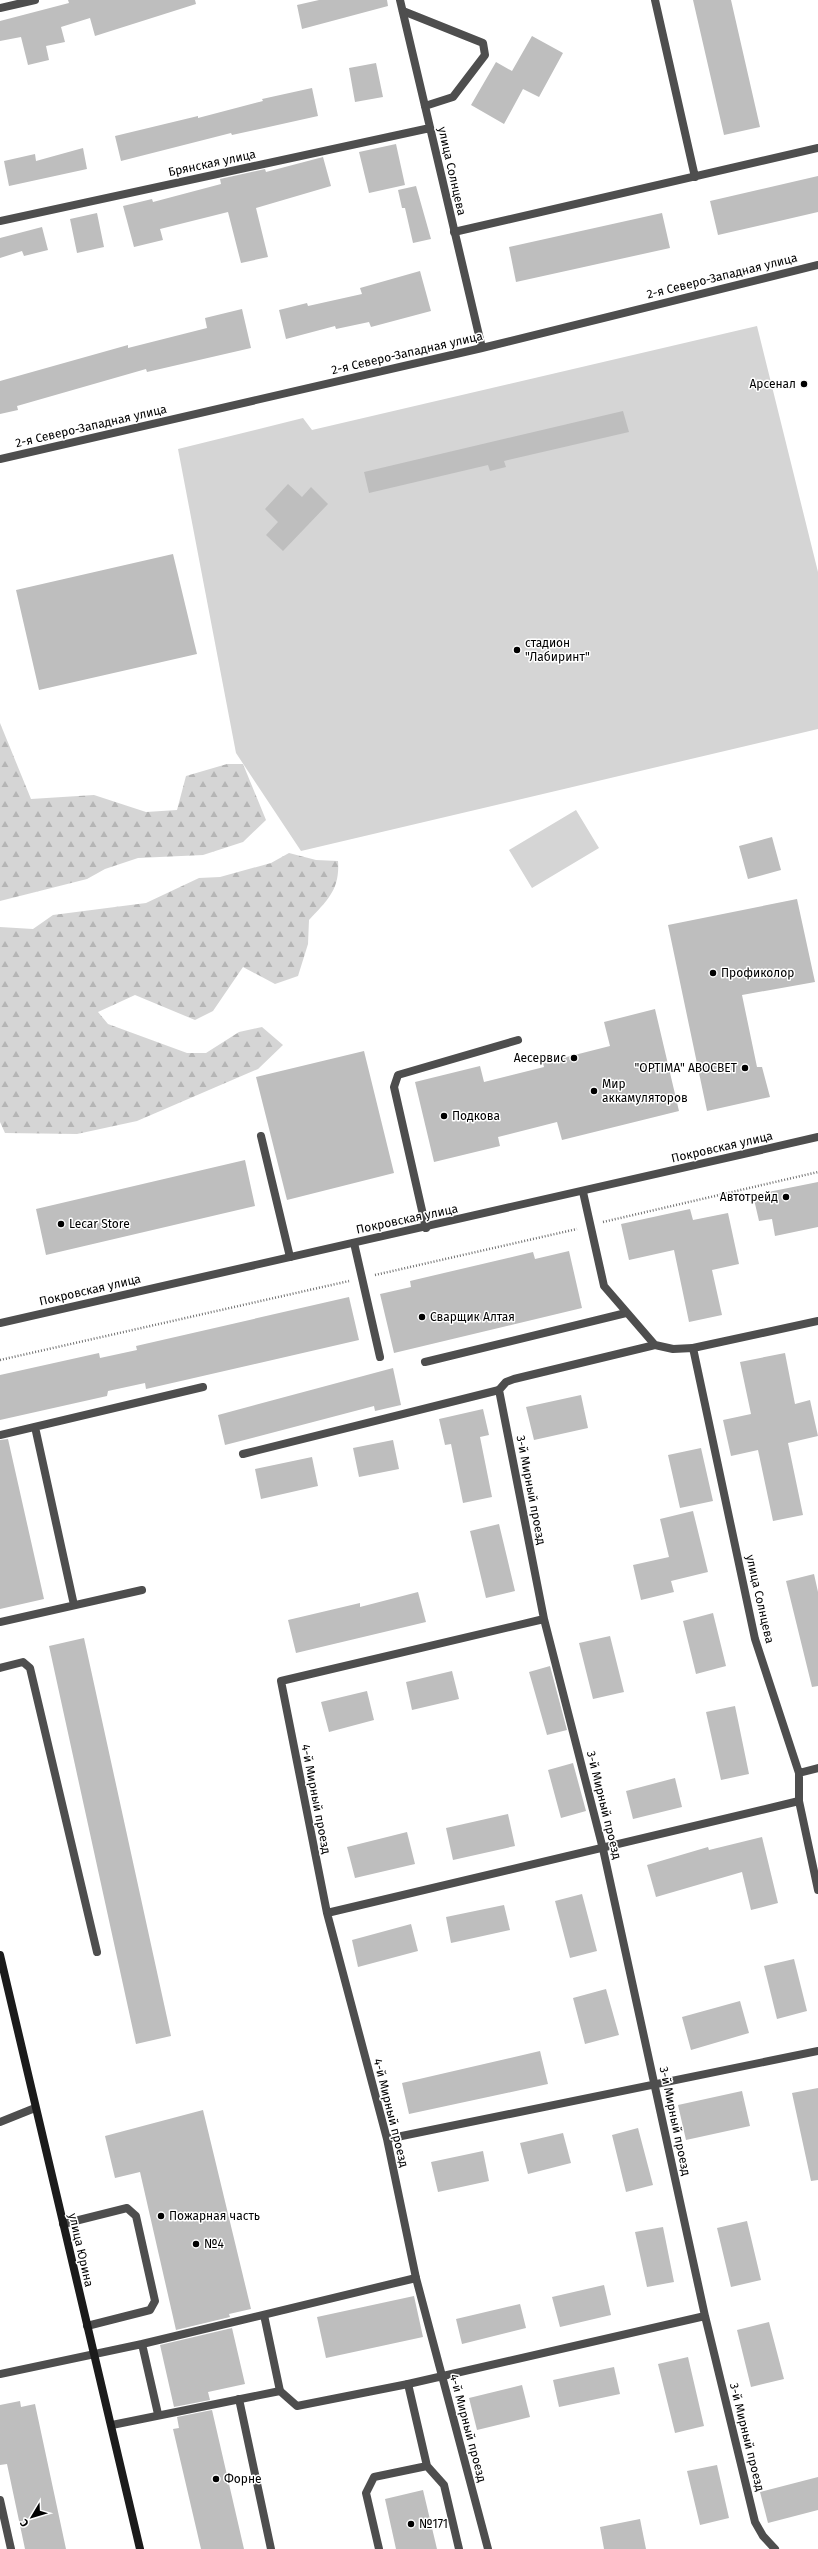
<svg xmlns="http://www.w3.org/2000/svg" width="818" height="2549" font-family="'Fira Sans',sans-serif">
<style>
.forest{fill:url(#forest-firs)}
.pitch{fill:#d5d5d5}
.building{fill:#bebebe}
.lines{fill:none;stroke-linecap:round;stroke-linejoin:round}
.path{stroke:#707070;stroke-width:2.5;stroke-dasharray:1 2;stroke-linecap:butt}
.service{stroke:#4e4e4e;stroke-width:8}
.minor{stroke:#4e4e4e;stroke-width:8}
.tertiary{stroke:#4e4e4e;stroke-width:8}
.secondary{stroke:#1b1b1b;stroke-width:8}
.poi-dot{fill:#000;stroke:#fff;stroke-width:1.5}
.labels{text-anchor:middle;stroke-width:3;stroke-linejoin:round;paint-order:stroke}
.street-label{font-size:12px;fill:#000;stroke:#fff}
.poi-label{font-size:12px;fill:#000;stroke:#fff;text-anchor:start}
</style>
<defs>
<pattern id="forest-firs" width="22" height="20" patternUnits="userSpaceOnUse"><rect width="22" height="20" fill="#d5d5d5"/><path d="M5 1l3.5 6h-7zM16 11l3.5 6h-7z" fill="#b5b5b5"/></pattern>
</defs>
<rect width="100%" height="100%" fill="#fff"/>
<path class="forest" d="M0,723L31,799L94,795L146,812L177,810L186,776L227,764H243L266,820L243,842L203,855L138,858L105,869L87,879L0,901Z
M289,853L316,860L338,861C340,889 328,900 309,920L308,944L298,976L275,984L243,967L213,1011L195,1020L135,995L98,1012L108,1024L187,1053H206L239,1032L262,1027L283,1045L258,1069L137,1121L77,1134L5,1133L0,1122V927L33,929L53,915L146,903L199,878L220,877L271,863Z"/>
<path class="pitch" d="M757,326L818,572V729L301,851L236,753L178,449L303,418L312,430Z
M576,810L599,848L532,888L509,850Z"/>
<path class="building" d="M68,0H195L196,4L95,36L90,18L61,27L65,42L46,46L49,60L28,65L21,37L0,41V21L69,3Z
M319,0H387L388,6L302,29L297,5Z
M693,0H731L760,127L724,135Z
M532,36L563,53L539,97L523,89L504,124L471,105L496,62L512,71Z
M376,63L383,97L355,102L349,68Z
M312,88L318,116L232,135L231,133L121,161L115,136L198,116V118L263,101L262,99Z
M396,144L405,185L369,193L359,152Z
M83,148L87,169L9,186L4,161L35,154L36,161Z
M323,157L331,186L256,208L268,257L241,263L228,212L160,229L163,240L134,247L123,206L152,199L153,202L221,184L220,179L265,169L266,172Z
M818,176V212L718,235L710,201Z
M416,186L431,239L413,243L405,208H402L398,190Z
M97,213L104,247L77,253L70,219Z
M662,213L670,248L516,282L509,247Z
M42,227L48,250L24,256L22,251L0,258V238Z
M420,271L431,311L371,327L369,322L336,329L335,326L286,339L279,310L307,303L308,306L362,294L360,288Z
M242,309L251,348L147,372L146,369L17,406L18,410L0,414V381L128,345V348L207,328L205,318Z
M623,411L629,432L504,461L506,467L490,471L488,465L369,493L364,472Z
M288,484L302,497L311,487L328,504L283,551L266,535L278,522L265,509Z
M173,554L197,654L39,690L16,590Z
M772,837L781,870L748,879L739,846Z
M797,899L815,982L742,995L757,1067H762L770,1097L707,1111L668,925Z
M655,1009L679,1111L562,1140L557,1122L498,1137L500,1146L434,1162L415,1082L480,1066L484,1082L544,1067L543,1063L610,1046L604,1022Z
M364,1051L394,1173L287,1200L256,1077Z
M245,1160L255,1206L46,1255L36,1209Z
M818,1182V1227L775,1236L772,1219L759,1221L753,1195Z
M690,1209L693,1220L728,1213L739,1264L712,1270L722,1315L689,1322L674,1250L629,1260L621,1224Z
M569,1251L582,1308L394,1353L380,1294L411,1287L410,1281L533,1252L535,1259Z
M349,1297L359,1340L146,1389L145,1383L108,1391L107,1396L0,1420V1375L99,1353L100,1358L137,1350L136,1346Z
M785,1353L795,1404L810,1400L818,1436L788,1443L803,1515L773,1521L758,1450L731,1456L723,1420L751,1414L740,1362Z
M393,1368L401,1405L375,1411L374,1406L225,1445L218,1415Z
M581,1395L588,1428L534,1440L526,1407Z
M483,1409L489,1435L480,1437L492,1497L463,1503L451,1444L445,1445L439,1419Z
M8,1439L44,1599L0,1609V1440Z
M393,1440L399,1469L359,1477L353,1448Z
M701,1448L713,1501L680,1508L668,1455Z
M312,1457L318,1486L261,1499L255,1469Z
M693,1511L708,1572L671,1581L674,1592L641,1600L633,1565L669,1557L660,1519Z
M499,1524L515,1591L486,1598L470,1531Z
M814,1574L818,1592V1686L812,1687L786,1581Z
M418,1592L426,1622L296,1653L288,1620L360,1603V1607Z
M713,1613L726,1666L696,1674L683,1621Z
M610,1636L624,1692L593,1699L579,1643Z
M84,1638L171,2036L136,2044L49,1646Z
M550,1666L567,1730L547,1735L529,1672Z
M452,1671L459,1699L412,1710L406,1682Z
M367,1691L374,1720L329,1732L321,1702Z
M735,1706L749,1774L721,1780L706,1712Z
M573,1763L586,1811L561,1818L548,1770Z
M675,1778L682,1807L633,1819L626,1791Z
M508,1814L515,1846L453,1860L446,1828Z
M407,1832L415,1864L355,1878L347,1847Z
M762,1837L778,1903L751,1910L742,1872L656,1897L647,1865L708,1847L709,1850Z
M582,1894L597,1951L570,1958L555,1901Z
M504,1905L510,1930L451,1943L446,1917Z
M411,1924L418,1951L358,1967L352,1940Z
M794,1959L807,2011L777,2019L764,1966Z
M606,1989L619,2035L585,2044L573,1998Z
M740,2001L749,2033L691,2050L682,2017Z
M540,2051L548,2084L409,2114L402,2083Z
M818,2088V2180L811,2181L792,2093Z
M742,2091L750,2126L686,2140L678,2105Z
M203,2110L251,2309L229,2314L230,2317L176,2330L140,2172L115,2178L105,2136Z
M638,2128L653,2185L626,2192L612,2135Z
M563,2133L571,2163L528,2174L520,2143Z
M483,2151L489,2181L438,2192L431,2162Z
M747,2221L761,2280L731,2287L717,2228Z
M663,2227L674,2282L647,2287L635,2232Z
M604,2285L611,2315L560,2327L552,2297Z
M414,2296L423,2337L326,2358L317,2317Z
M520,2304L526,2328L462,2344L456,2319Z
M769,2322L784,2379L751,2387L737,2330Z
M232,2328L245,2384L208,2392L210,2400L174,2407L160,2345Z
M688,2357L704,2426L675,2433L658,2364Z
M614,2367L620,2394L559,2407L553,2380Z
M522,2385L530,2417L477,2430L469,2398Z
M20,2401L21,2407L35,2404L66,2549H25L7,2464L0,2465V2405Z
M212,2410L244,2549H201L173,2429L179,2428L177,2417Z
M717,2465L729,2518L700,2525L687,2471Z
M818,2477V2510L768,2523L760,2492Z
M423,2490L437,2549H396L385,2499Z
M640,2519L646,2549H604L600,2527Z"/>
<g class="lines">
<path class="path" d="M603,1222L818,1172
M375,1275L577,1229
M0,1360L349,1281"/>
<path class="service" d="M655,0L695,177
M403,11L483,43L485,55L453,97L425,106
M454,232L818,148
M261,1136L290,1257
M426,1228L394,1087L398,1075L518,1040
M354,1243L380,1357
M693,1348L818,1321
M425,1362L626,1313
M35,1427L74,1605
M0,1435L203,1387
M243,1454L499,1390
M0,1622L142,1590
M0,1668L23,1662L30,1668L97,1952
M0,2122L35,2108
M63,2224L127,2208L136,2216L155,2301L150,2310L87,2326
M264,2315L280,2391
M142,2344L416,2278
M0,2374L142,2344L158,2414
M408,2384L427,2466L444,2485L459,2549
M239,2399L271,2549
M0,2500L11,2549
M379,2549L366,2493L374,2477L427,2466"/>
<path class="minor" d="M400,0L482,348
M0,8L35,0
M0,221L430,128
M0,459L482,348L818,265
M583,1192L604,1286L655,1345L514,1379L506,1382L499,1390L544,1619L603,1849L705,2316L755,2522L763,2536L775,2549
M655,1345L673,1349L693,1348L755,1639L799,1773V1801L818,1890
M799,1773L818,1768
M327,1913L799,1801
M387,2139L818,2051
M112,2425L280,2391L297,2406L408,2384L705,2316
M488,2549L416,2278L387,2139L327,1913L281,1681L544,1619"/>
<path class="tertiary" d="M0,1323L818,1137"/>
<path class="secondary" d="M0,1955L140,2549"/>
</g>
<g class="poi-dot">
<circle cx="804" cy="384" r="4"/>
<circle cx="517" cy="650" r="4"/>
<circle cx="713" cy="973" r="4"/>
<circle cx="574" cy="1058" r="4"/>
<circle cx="745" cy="1068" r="4"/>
<circle cx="594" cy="1091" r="4"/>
<circle cx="444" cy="1116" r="4"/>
<circle cx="786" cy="1197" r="4"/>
<circle cx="61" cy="1224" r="4"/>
<circle cx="422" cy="1317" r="4"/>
<circle cx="161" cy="2216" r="4"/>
<circle cx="196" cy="2244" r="4"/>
<circle cx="216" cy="2479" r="4"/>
<circle cx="411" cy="2524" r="4"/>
</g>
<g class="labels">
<g class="street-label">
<text transform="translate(212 163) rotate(-12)" y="4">Брянская улица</text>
<text transform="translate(452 171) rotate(77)" y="4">улица Солнцева</text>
<text transform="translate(722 276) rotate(-14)" y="4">2-я Северо-Западная улица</text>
<text transform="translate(407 353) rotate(-13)" y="4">2-я Северо-Западная улица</text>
<text transform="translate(91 426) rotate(-13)" y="4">2-я Северо-Западная улица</text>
<text transform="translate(722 1147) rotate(-13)" y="4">Покровская улица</text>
<text transform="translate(407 1219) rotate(-12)" y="4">Покровская улица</text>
<text transform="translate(90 1290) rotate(-13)" y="4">Покровская улица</text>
<text transform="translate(531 1490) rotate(79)" y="4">3-й Мирный проезд</text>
<text transform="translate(760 1599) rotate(77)" y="4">улица Солнцева</text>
<text transform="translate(316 1799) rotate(79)" y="4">4-й Мирный проезд</text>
<text transform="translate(604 1805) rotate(76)" y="4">3-й Мирный проезд</text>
<text transform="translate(391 2113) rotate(76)" y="4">4-й Мирный проезд</text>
<text transform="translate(675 2121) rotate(78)" y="4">3-й Мирный проезд</text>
<text transform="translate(81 2250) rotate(77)" y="4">улица Юрина</text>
<text transform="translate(468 2428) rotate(75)" y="4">4-й Мирный проезд</text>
<text transform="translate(747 2437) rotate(76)" y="4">3-й Мирный проезд</text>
</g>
<g class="poi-label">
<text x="796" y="388" text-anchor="end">Арсенал</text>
<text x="525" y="647">стадион<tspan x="525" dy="14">"Лабиринт"</tspan></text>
<text x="721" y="977">Профиколор</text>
<text x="566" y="1062" text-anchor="end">Аесервис</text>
<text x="737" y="1072" text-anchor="end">"OPTIMA" АВОСВЕТ</text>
<text x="602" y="1088">Мир<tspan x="602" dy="14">аккамуляторов</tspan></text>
<text x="452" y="1120">Подкова</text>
<text x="778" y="1201" text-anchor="end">Автотрейд</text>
<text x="69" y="1228">Lecar Store</text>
<text x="430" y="1321">Сварщик Алтая</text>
<text x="169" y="2220">Пожарная часть</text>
<text x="204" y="2248">№4</text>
<text x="224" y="2483">Форне</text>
<text x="419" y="2528">№171</text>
</g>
</g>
<g transform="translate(32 2517) rotate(232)" stroke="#ffffff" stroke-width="3" paint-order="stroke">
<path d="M0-3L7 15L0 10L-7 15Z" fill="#000000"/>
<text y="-6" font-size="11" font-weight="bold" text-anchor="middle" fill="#000000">С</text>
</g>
</svg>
